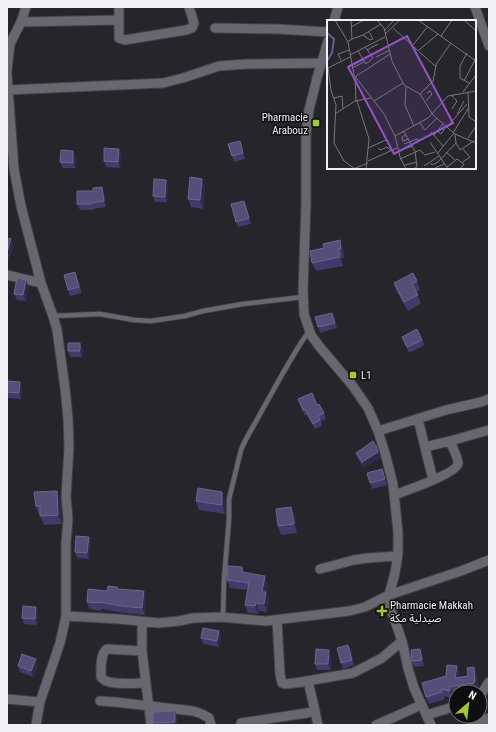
<svg xmlns="http://www.w3.org/2000/svg" width="496" height="732" font-family="'Roboto Condensed','Noto Sans Arabic',sans-serif">
<style>
.lines{fill:none;stroke-linecap:round;stroke-linejoin:round}
.lane-casing{stroke:#404045;stroke-width:6}
.street-casing{stroke:#404045;stroke-width:11}
.lane{stroke:#68676f;stroke-width:4.5}
.street{stroke:#68676f;stroke-width:9}
.wall{fill:#43396a}
.shaded-wall{fill:#2f294a}
.building{fill:#564d78;stroke:#6e668c}
.poi-dot{fill:#a0c92b;stroke:#0e0e11;stroke-width:1.5}
.labels{text-anchor:middle;stroke-width:3;stroke-linejoin:round;paint-order:stroke}
.poi-label{font-size:11px;fill:#f1f1f5;stroke:#0e0e11;text-anchor:start}
.inset-river{fill:none;stroke:#645c94;stroke-width:2}
.inset-road{fill:none;stroke:#77777c;stroke-width:1}
.view{fill:#9353ca;fill-opacity:0.15;stroke:#9353ca;stroke-width:2}
.inset-edge{fill:none;stroke:#f1f1f5;stroke-width:2}
</style>
<rect width="100%" height="100%" fill="#25252b"/>
<g class="lines">
<defs>
<path id="lane" d="M53,316L100,314L134,320L151,321L185,316L203,311L243,304L303,297
M223,617L224,580L229,519V499L241,450C246,437 254,426 260,414C276,386 290,358 309,331"/>
<path id="street" d="M119,7V38L125,40L186,30L192,28L194,23L189,7
M475,7L489,46
M334,21L338,7
M21,22L119,20
M215,28L277,29L328,32
M328,41L317,78L309,110L306,133V204L303,290L304,314L311,335L319,346L352,385L368,408L378,431L385,453L393,484L398,532V554L395,573L389,595L390,607L402,641L408,668L414,688L431,725
M7,71L10,44L21,22L26,7
M7,74L14,169L21,206L41,283L53,316L57,330L65,388L68,418L69,448L66,497L68,519L66,543V616L60,643L40,702L36,725
M8,90L163,83L183,78L219,66L247,64L321,63
M7,275L41,283
M418,419L433,480
M378,431L446,410L481,402L489,399
M450,441L489,430
M394,495C405,491 455,474 458,464C459,460 452,446 450,441L425,447
M320,569L354,560L368,558L397,556
M66,616L119,619L159,623L179,621L193,618L220,617L266,621L349,611L365,607L389,595L461,571L489,560
M277,620L280,674L282,683L285,684L295,683L353,673L382,658L402,641
M142,622V651L151,725
M142,651L107,649C100,654 101,668 101,677C103,679 104,680 106,681C114,685 136,683 146,683
M480,696L489,682
M7,699L40,702
M100,701L115,702L193,711L202,714L209,718L211,725
M315,711L318,725
M427,715L456,706
M241,723L307,713L315,711L308,681
M376,725L399,715L421,705
M472,725L489,718"/>
</defs>
<use href="#lane" class="lane-casing"/>
<use href="#street" class="street-casing"/>
<use href="#lane" class="lane"/>
<use href="#street" class="street"/>
</g>
<path class="wall" d="M240,141L245,159L234,162L232,156Z
M121,155L120,168L106,167L104,161Z
M76,156V168H63L60,162Z
M202,179L205,187L203,209L191,207L188,199Z
M166,180L168,186L167,202H155L153,196Z
M102,187L104,193L106,207L93,209V210H80L77,204L93,191Z
M244,201L251,224L238,227L236,222Z
M343,249L344,258H341L343,266L316,271L312,263L310,251Z
M75,272L82,293L70,296L68,290Z
M26,280L28,286L26,301L17,300L14,294Z
M417,281L420,290L416,292L421,304L408,311L397,292L394,283Z
M332,313L337,328L320,333L318,327Z
M402,337L422,340L425,345L409,353Z
M83,349L82,357H70L68,351Z
M7,381L22,388L21,399L8,398L7,394Z
M298,399L317,405L324,413L326,419L321,421L322,426L315,429L307,415L305,416Z
M376,446L380,458L364,468L358,459L356,453Z
M382,469L387,485L372,489L370,483Z
M222,492L225,501V514L199,510L196,501Z
M60,500L62,524L44,525L40,515H39L36,506Z
M291,507L295,516L297,533L281,535L278,526Z
M91,543L89,559L77,558L75,552Z
M242,567L244,572L268,584L266,594L269,600L267,612L259,611L258,614L248,613L245,605L248,590L230,588L227,580Z
M117,587L118,589L144,591L146,599L145,615L124,613L101,609V611L89,609L87,602L107,591Z
M36,607L38,613L37,625L24,624L22,618Z
M219,631L221,637L219,647L203,644L201,638Z
M351,650L354,665L343,669L341,663Z
M422,655L424,666L414,667L412,661Z
M331,656V670H317L315,664Z
M38,665L33,677L20,672L18,666Z
M460,673L459,677L468,676L477,674L478,688L476,690L456,692V694L453,693L452,698L444,696L445,699L429,704L426,697L446,676Z
M175,711L178,720V725H154L153,723Z"/>
<path class="shaded-wall" d="M119,149L121,155L120,168L118,162Z
M73,151L76,156V168L73,163Z
M202,179L205,187L203,209L200,200Z
M166,180L168,186L167,202L165,197Z
M102,187L104,193L106,207L104,201Z
M11,239L14,246L7,264V252Z
M340,240L343,249L344,258L341,249Z
M338,249L341,258L343,266L340,257Z
M26,280L28,286L26,301L23,295Z
M80,343L83,349L82,357L80,351Z
M20,382L22,388L21,399L19,393Z
M376,446L380,458L364,468L362,462Z
M57,491L60,500L62,524L58,515Z
M222,492L225,501V514L222,505Z
M291,507L295,516L297,533L294,524Z
M89,537L91,543L89,559L87,553Z
M265,576L268,584L266,594L269,600L267,612L264,604L262,592Z
M144,591L146,599L145,615L142,608Z
M256,603L259,611L258,614L255,606Z
M36,607L38,613L37,625L35,619Z
M219,631L221,637L219,647L217,641Z
M348,645L351,650L354,665L352,660Z
M420,649L422,655L424,666L422,660Z
M329,650L331,656V670L328,664Z
M36,659L38,665L33,677L31,671Z
M457,666L460,673L458,685L455,678Z
M474,667L477,674L478,688L476,690L474,683Z
M450,686L453,693L452,698L450,691Z
M175,711L178,720V725H177L175,722Z"/>
<path class="building" d="M240,141L243,153L232,156L228,144Z
M104,148L119,149L118,162L104,161Z
M61,150L73,151V163L60,162Z
M190,177L202,179L200,200L188,199Z
M154,179L166,180L165,197L153,196Z
M102,187L104,201L91,203V204H77V191H93V188Z
M244,201L249,218L236,222L231,204Z
M7,238L11,239L7,252Z
M340,240L341,249H338L340,257L312,263L310,251L324,248L323,244Z
M75,272L79,287L68,290L64,275Z
M413,273L417,281L412,284L418,295L404,302L394,283Z
M17,278L26,280L23,295L14,294Z
M332,313L335,323L318,327L315,317Z
M417,329L422,340L407,347L402,337Z
M68,343H80V351H68Z
M7,381L20,382L19,393L7,392Z
M312,393L317,405L319,404L324,413L318,416L320,420L313,424L305,409L303,410L298,399Z
M373,441L376,446L378,452L362,462L356,453Z
M382,469L385,479L370,483L367,473Z
M198,488L222,492V505L196,501Z
M57,491L58,515L40,516V506H36L34,492Z
M291,507L294,524L278,526L276,509Z
M76,536L89,537L87,553L75,552Z
M228,566L242,567V572L265,576L262,592H266L264,604L256,603L255,606L245,605L249,583L227,580Z
M108,586L117,587V589L144,591L142,608L121,606L99,602V603L87,602L88,589L107,591Z
M23,606L36,607L35,619L22,618Z
M203,628L219,631L217,641L201,638Z
M348,645L352,660L341,663L337,648Z
M316,649L329,650L328,664H315Z
M420,649L422,660L412,661L411,650Z
M22,654L36,659L31,671L18,666Z
M447,665L457,666L455,678L468,676L467,668L474,667L475,681L474,683L454,686V687L450,686V691L441,689L442,692L426,697L422,683L446,676Z
M175,711V722L153,723V712Z"/>
<g class="poi-dot">
<rect x="312" y="119" width="8" height="8" rx="2"/>
<rect x="349" y="371" width="8" height="8" rx="2"/>
<path d="M380 605h4v4h4v4h-4v4h-4v-4h-4v-4h4z"/>
</g>
<g class="labels">
<g class="poi-label">
<text x="308" y="121" text-anchor="end">Pharmacie<tspan x="308" dy="13">Arabouz</tspan></text>
<text x="361" y="379">L1</text>
<text x="390" y="609">Pharmacie Makkah<tspan x="390" dy="13">صيدلية مكة</tspan></text>
</g>
</g>
<g transform="translate(327 20)">
<rect width="149" height="149" fill="#25252b"/>
<path class="inset-river" d="M0,13L7,19L5,33L0,41"/>
<path class="inset-road" d="M8,0L21,22L27,55L57,94L68,116L73,137L79,149M50,0L57,8L65,41L77,65L93,74L106,95L128,114L149,123M91,0L149,41M137,0L148,10M24,7L37,0M66,8L108,46L124,23M57,11L67,0M58,14L73,0M36,15L54,4M114,16L125,0M25,19L36,15L43,20L46,19L42,12M20,22L25,19L24,0M86,25L101,6M40,30L51,24M92,30L111,14M31,31L39,44L46,38L39,28M140,33L133,46V58L142,63M23,35L58,17M23,37L1,48L4,70L9,85L7,123L17,141L28,149M49,37L63,30M14,40L11,34L22,30M24,45L43,35M25,48L37,42M28,57L63,34M107,57L109,45M28,58L29,81M137,61L149,38M79,67L78,85L87,106M136,72L149,55M141,72L142,97L149,102M93,74L107,60L106,57M124,75L130,81L125,89M7,78L15,76L16,89M30,81L42,119L39,149M47,81L76,63M99,81L105,74L103,71L100,73M8,94L28,81L44,78M130,94L137,81M93,103L98,110L110,98M120,107L140,84M110,111L114,114L119,107M77,112L88,131L90,147L86,149M104,112L116,126M126,113L142,87M79,115L75,117L76,121L82,119M107,115L116,104M68,116L101,98L121,76L149,71M141,118L149,106M103,122L121,149M129,123L133,130L147,121M77,124L90,119L93,121M41,128L59,120M51,128L53,130L60,127L64,131M71,131L86,126M119,132L128,140M110,134L127,113M73,139L93,130L98,135L108,132M41,141L70,128M136,142L143,137L136,129M104,143L105,145L111,142L129,123L128,114M78,145L90,142M97,146L112,136M120,147L130,139L137,144L133,149M26,149L41,143M106,149L117,144"/>
<path class="view" d="M80,16L126,103L67,134L21,47Z"/>
<rect width="149" height="149" class="inset-edge"/>
</g>
<rect width="496" height="732" fill="none" stroke="#f1f1f5" stroke-width="16"/>
<g transform="translate(468 704) rotate(28)"><circle r="19" fill="#0e0e11" stroke="#69696c"/>
<path d="M0-3L7 15L0 10L-7 15Z" fill="#a0c92b"/>
<text y="-6" font-size="11" font-weight="bold" text-anchor="middle" fill="#f1f1f5">N</text>
</g>
</svg>
